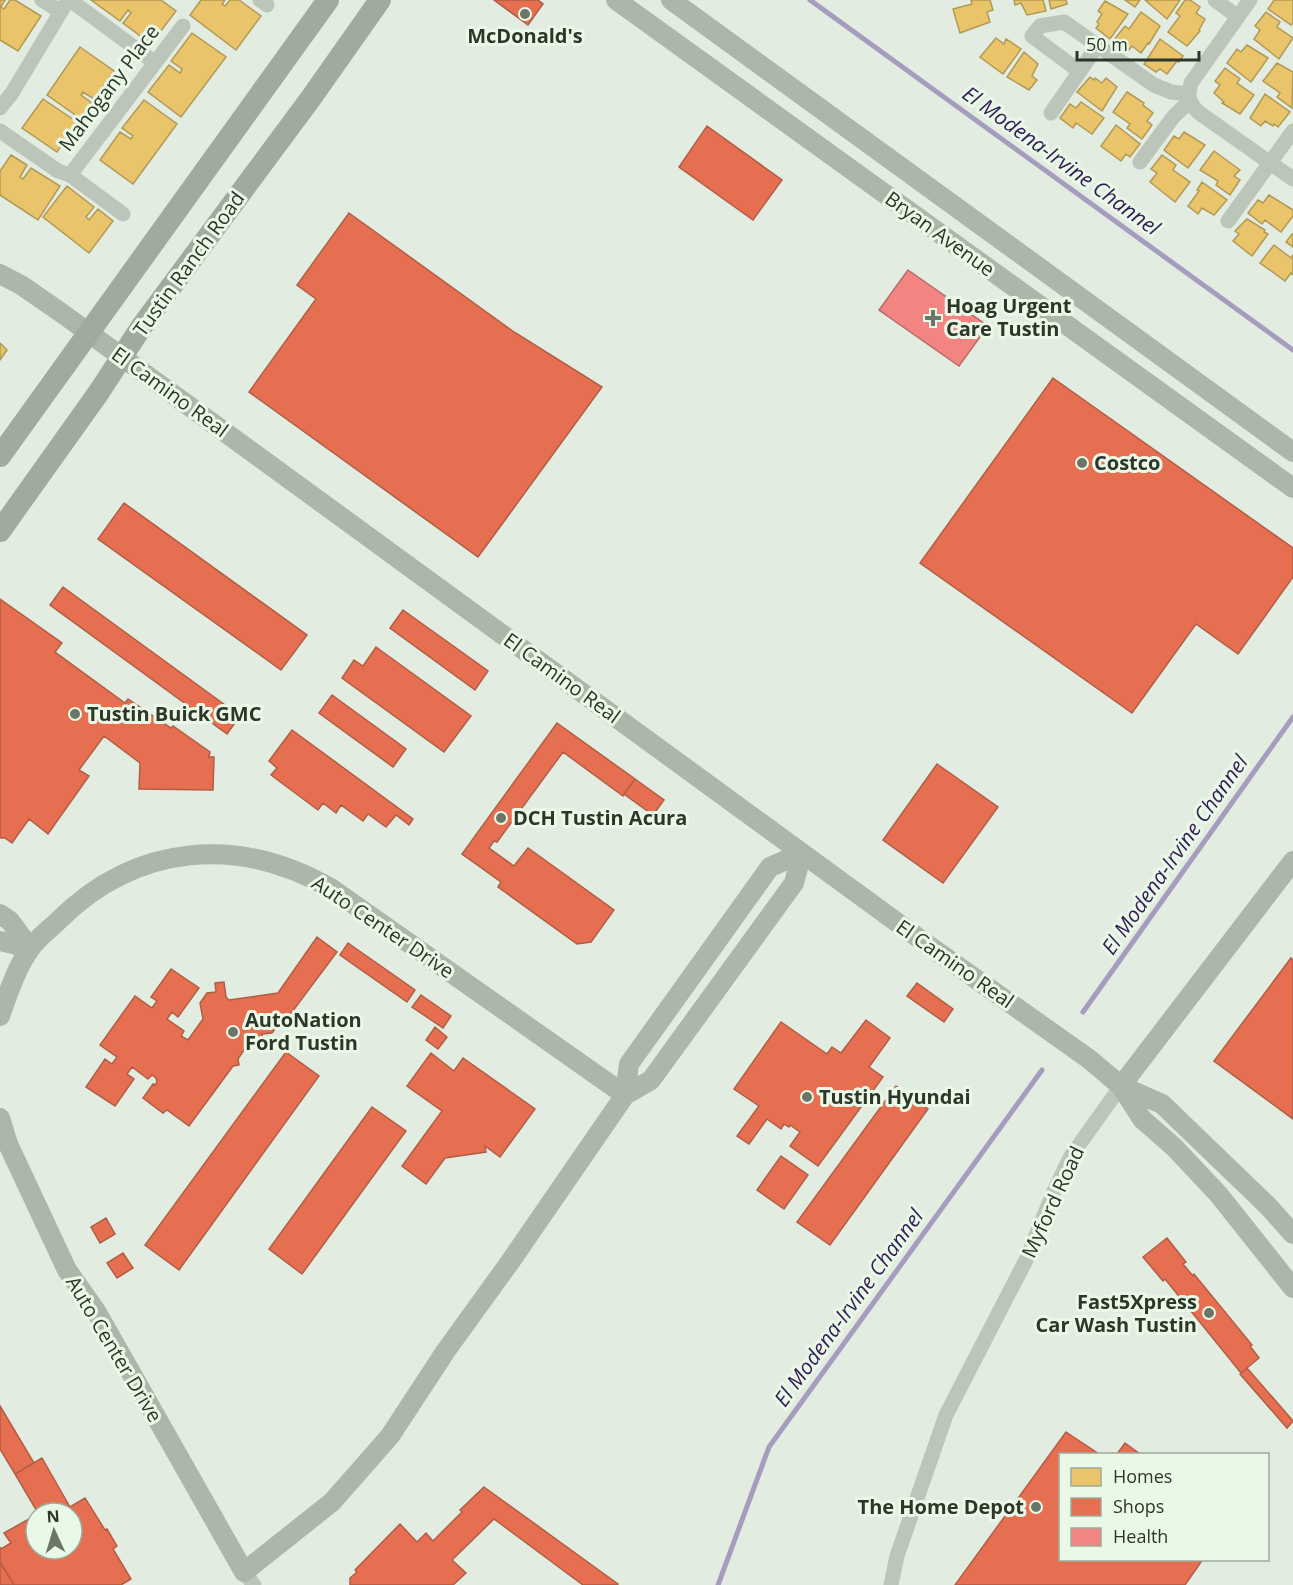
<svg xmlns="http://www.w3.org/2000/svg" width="1293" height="1585" font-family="'Open Sans',sans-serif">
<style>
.homes{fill:#e9c46a;stroke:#b19956;stroke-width:1.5}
.shops{fill:#e76f51;stroke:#af5e45;stroke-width:1.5}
.health{fill:#f28482;stroke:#b76d67;stroke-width:1.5}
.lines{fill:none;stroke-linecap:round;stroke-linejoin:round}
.stream{stroke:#a69cbd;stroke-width:5}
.street{stroke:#bcc5b9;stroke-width:15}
.secondary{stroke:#acb6a9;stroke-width:20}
.primary{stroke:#a1aa9f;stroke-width:22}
.poi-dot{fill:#6c7668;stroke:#eaf9e7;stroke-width:2}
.labels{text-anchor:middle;stroke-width:6;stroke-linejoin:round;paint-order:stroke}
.poi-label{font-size:20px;font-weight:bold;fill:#2d3628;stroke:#eaf9e7;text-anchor:start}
.street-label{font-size:20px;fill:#2d3628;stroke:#eaf9e7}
.water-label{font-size:21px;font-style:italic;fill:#331d57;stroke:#eaf9e7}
</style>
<rect width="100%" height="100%" fill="#e2ece0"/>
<path class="homes" d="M0,0H5L1,7L4,9L10,0H15L41,16L18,51L0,40Z
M91,0H161L176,11L151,44L123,23L131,13L128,10L120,21Z
M201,0H225L222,4L225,6L230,0H239L261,16L236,50L190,15Z
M971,0H990L993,10L987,12L990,22L960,33L953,9L972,4Z
M1014,0H1043L1046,11L1027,15L1021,3L1015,5Z
M1049,0H1066L1067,4L1051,9Z
M1125,0H1140L1135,7Z
M1145,0H1180L1167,19Z
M1185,0H1190L1200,7L1196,13L1205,19L1199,30L1200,31L1187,46L1168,32L1180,16L1176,13Z
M1274,0H1293V23L1291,25L1268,9Z
M1105,1L1128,14L1110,39L1096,28L1099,24L1097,22L1102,14L1098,11Z
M1141,12L1160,26L1149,44L1148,43L1141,53L1132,46L1128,51L1113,41L1125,26L1129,29Z
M1266,12L1280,22L1277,27L1293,38L1279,59L1254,39L1260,30L1255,26Z
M192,33L226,57L181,117L148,92L169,65L180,73L182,69L171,61Z
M996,38L1004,44L1006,39L1021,49L1003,74L980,57Z
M1160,39L1183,56L1179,62L1177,61L1167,74L1160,69L1156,72L1144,64Z
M1247,45L1268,58L1251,82L1227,63L1237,49L1241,52Z
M80,47L114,71L94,99L83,92L81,95L92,103L81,119L47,95Z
M1024,52L1038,64L1032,76L1037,80L1029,90L1007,77Z
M1277,63L1293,72L1292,108L1277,97L1280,93L1263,81Z
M1225,68L1240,79L1237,83L1254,95L1240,114L1222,103L1224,102L1214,93L1220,85L1215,81Z
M1090,77L1094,80L1095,78L1102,83L1106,78L1117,87L1102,111L1077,92Z
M1127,92L1144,103L1143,105L1153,113L1147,121L1152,125L1142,139L1127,128L1130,124L1113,112Z
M1265,94L1290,112L1278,127L1274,124L1273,126L1265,121L1261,126L1250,118Z
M43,99L77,122L57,152L22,128Z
M144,100L177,124L133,184L100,160L120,132L131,139L133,136L122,128Z
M1081,102L1104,118L1092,134L1076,123L1073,128L1060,118L1070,104L1076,108Z
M1116,125L1140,144L1130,157L1126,154L1121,161L1101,146Z
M1184,132L1205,145L1188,168L1164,150L1174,136L1179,139Z
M1214,151L1240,170L1234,176L1240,180L1230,195L1216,185L1218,181L1200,170Z
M11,155L27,165L20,177L23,179L31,168L60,186L38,220L0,195V171Z
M1162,155L1176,165L1173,170L1190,182L1175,202L1150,182L1157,173L1151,169Z
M1202,182L1227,200L1214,215L1202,208L1198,214L1188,206L1199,191L1197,190Z
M67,186L94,207L86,217L89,220L98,209L113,221L89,253L43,217Z
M1269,195L1293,210V216L1281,232L1265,220L1262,224L1248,213L1258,200L1263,203Z
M1247,219L1265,230L1264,232L1268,234L1252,256L1233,241L1239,234L1235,231Z
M1292,234H1293V247L1286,242Z
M1274,245L1291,258L1293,255V275L1291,273L1285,281L1260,263Z
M0,343L7,350L0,360Z"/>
<path class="shops" d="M494,0H538L543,4L528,25Z
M707,126L782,180L753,220L679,167Z
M349,213L514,332L602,387L478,557L249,392L316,299L297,285Z
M1053,378L1293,548V577L1238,654L1196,624L1132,713L920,563Z
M124,503L307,635L281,670L98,539Z
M63,587L240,716L227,734L50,605Z
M0,599L62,643L55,652L125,703L128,699L171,728L173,726L210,752L209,757H214L213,790L139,789L140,763L104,736L79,770L89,776L48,834L29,819L12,843L5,838H0Z
M403,610L488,671L475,690L390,628Z
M376,647L471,716L444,752L342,678L354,660L363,666Z
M332,695L406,749L393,767L319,713Z
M557,723L635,779L623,796L563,752L497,842L494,841L489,848L514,866L528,848L614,910L591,942L577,944L498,887L501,882L462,854Z
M292,730L413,819L409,825L396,815L386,827L368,814L363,821L341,805L336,813L323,803L318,810L271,775L277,768L269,761Z
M937,764L998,807L943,883L883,840Z
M635,779L664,800L653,815L624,794Z
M317,937L337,952L286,1020H281L272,1033L262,1034L263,1042L257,1044L256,1035H254L238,1059L239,1065L233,1066L189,1126L167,1110L163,1113L143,1098L153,1084L155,1085L157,1082L156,1078L152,1075L148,1079L132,1067L127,1074L134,1079L115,1106L86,1087L105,1059L112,1064L117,1057L100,1045L135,996L152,1008L157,1001L151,997L171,969L199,988L178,1017L172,1012L167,1019L184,1031L181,1036L188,1040L203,1019L200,1003L207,993L216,992L215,983L224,982L226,997L229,1000L278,993Z
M348,943L415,990L407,1002L340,955Z
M1291,958L1293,960V1119L1214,1061Z
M917,983L953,1009L944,1022L907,996Z
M421,995L451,1016L443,1028L412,1007Z
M866,1020L890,1038L869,1067L883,1077L818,1166L790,1146L800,1132L790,1125L789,1127L784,1124L781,1129L767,1119L749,1144L737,1136L759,1106L734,1089L781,1022L827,1054L832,1047L841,1053Z
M435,1027L447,1037L438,1049L426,1040Z
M286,1052L319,1076L179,1270L145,1245Z
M431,1053L454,1071L463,1058L535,1109L500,1157L485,1146L486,1152L445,1158L426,1184L402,1166L442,1111L407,1086Z
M896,1086L928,1109L830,1245L797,1222Z
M372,1107L406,1131L302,1274L269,1249Z
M781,1156L808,1175L784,1209L757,1190Z
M106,1218L115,1234L100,1243L91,1227Z
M1167,1238L1186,1262L1183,1264L1193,1276L1194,1274L1252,1345L1250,1346L1259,1358L1241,1373L1165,1279L1163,1281L1143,1257Z
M123,1253L133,1268L117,1278L107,1263Z
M1247,1368L1293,1421L1287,1428L1240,1374Z
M0,1406L34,1463L15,1474L0,1449Z
M1066,1432L1099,1454H1060V1560H1197L1201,1562L1185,1585H955Z
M1125,1443L1140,1454H1117Z
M42,1458L70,1507L85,1498L105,1530L107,1529L117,1546L113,1549L131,1579L121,1585H14L0,1562V1547L1,1549L11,1543L4,1533L36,1515V1549H72V1513H38L15,1474Z
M484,1487L618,1584L617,1585H583L494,1519L452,1560L466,1573L453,1585H350V1578L357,1572L355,1570L400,1524L417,1542L426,1533L433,1541L462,1512L460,1510Z
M0,1562L14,1585H0Z"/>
<path class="health" d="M908,270L988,326L959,366L879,310Z"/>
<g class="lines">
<path class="stream" d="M810,0L1293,350
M1083,1012L1293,717
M718,1585L769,1447L1042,1070"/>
<path class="street" d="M42,0L61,12
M70,0L154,62
M260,0L267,5
M1215,0L1238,17
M1250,0L1191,83C1187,97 1189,102 1198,112L1293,179
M1079,71L1032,36L1040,26L1064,22L1154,85L1171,92L1188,94
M0,108L12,93L68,0
M1051,113L1098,45
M0,131L58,171L70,175L123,214
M1140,162L1174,116L1189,102
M70,175L183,26
M1228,221L1293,131
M244,1572L254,1585
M891,1585L897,1556L946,1415L1026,1260L1054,1191L1071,1156L1121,1086"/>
<path class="secondary" d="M616,0L1293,488
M671,0L1293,452
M0,274L21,285L63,314L928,945L1089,1059L1121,1086L1142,1119L1175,1148L1219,1195L1293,1288
M0,914L10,921L30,948
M0,941L30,948
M0,1016C8,994 16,968 30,949C37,938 50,929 59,920C137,843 239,835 332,889L625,1095
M1121,1086L1293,861
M1121,1086L1162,1104L1268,1206L1293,1234
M625,1095L629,1064L770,867L802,853
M0,1118L8,1144L67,1270L96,1311L244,1572L332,1502L390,1436L445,1352L510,1262L625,1095L651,1080L794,883L802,853"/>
<path class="primary" d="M0,456L328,0
M0,531L99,392L142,326L311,98L380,0"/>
</g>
<g class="poi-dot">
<circle cx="525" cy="14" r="6"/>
<path d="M930 309h6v6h6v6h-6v6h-6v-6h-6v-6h6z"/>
<circle cx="1082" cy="463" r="6"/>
<circle cx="75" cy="714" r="6"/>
<circle cx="501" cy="818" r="6"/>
<circle cx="233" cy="1032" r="6"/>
<circle cx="807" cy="1097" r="6"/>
<circle cx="1209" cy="1313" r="6"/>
<circle cx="1036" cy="1507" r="6"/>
</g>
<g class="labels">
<g class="poi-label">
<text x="525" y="43" text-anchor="middle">McDonald's</text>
<text x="946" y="313">Hoag Urgent<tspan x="946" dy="23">Care Tustin</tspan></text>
<text x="1094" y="470">Costco</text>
<text x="87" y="721">Tustin Buick GMC</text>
<text x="513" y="825">DCH Tustin Acura</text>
<text x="245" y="1027">AutoNation<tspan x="245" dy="23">Ford Tustin</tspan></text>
<text x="819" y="1104">Tustin Hyundai</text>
<text x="1197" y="1309" text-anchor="end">Fast5Xpress<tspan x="1197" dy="23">Car Wash Tustin</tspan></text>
<text x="1024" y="1514" text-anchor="end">The Home Depot</text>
</g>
<g class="street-label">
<text transform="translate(109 88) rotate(-53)" y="7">Mahogany Place</text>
<text transform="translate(940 234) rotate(36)" y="7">Bryan Avenue</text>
<text transform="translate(189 264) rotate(-54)" y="7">Tustin Ranch Road</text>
<text transform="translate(170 392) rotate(36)" y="7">El Camino Real</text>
<text transform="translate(562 678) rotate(36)" y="7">El Camino Real</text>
<text transform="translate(383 927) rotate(34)" y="7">Auto Center Drive</text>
<text transform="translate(955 964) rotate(35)" y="7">El Camino Real</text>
<text transform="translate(1053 1202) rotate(-65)" y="7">Myford Road</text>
<text transform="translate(114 1349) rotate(59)" y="7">Auto Center Drive</text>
</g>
<g class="water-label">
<text transform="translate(1061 161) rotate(36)" y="7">El Modena-Irvine Channel</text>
<text transform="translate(1175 855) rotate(-55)" y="7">El Modena-Irvine Channel</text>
<text transform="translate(849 1308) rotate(-54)" y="7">El Modena-Irvine Channel</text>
</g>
</g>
<rect x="1059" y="1453" width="210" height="108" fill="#eaf9e7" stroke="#9eab9b" stroke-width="1.5"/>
<rect x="1071" y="1468" width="30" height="18" fill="#e9c46a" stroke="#9eab9b" stroke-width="1.5"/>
<text x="1113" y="1483" font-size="18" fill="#2d3628">Homes</text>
<rect x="1071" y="1498" width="30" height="18" fill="#e76f51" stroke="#9eab9b" stroke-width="1.5"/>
<text x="1113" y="1513" font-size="18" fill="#2d3628">Shops</text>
<rect x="1071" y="1528" width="30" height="18" fill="#f28482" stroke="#9eab9b" stroke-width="1.5"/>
<text x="1113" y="1543" font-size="18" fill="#2d3628">Health</text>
<g transform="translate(54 1531) rotate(356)"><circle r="28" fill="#eaf9e7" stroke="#9eab9b" stroke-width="1.5"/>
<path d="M0-4.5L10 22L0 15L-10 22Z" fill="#6c7668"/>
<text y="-9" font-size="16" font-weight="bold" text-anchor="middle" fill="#2d3628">N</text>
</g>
<path d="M1077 51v9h122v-9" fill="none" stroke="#2d3628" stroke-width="3"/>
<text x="1086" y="51" font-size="18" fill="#2d3628" stroke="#eaf9e7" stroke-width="4.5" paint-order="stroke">50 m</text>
</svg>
